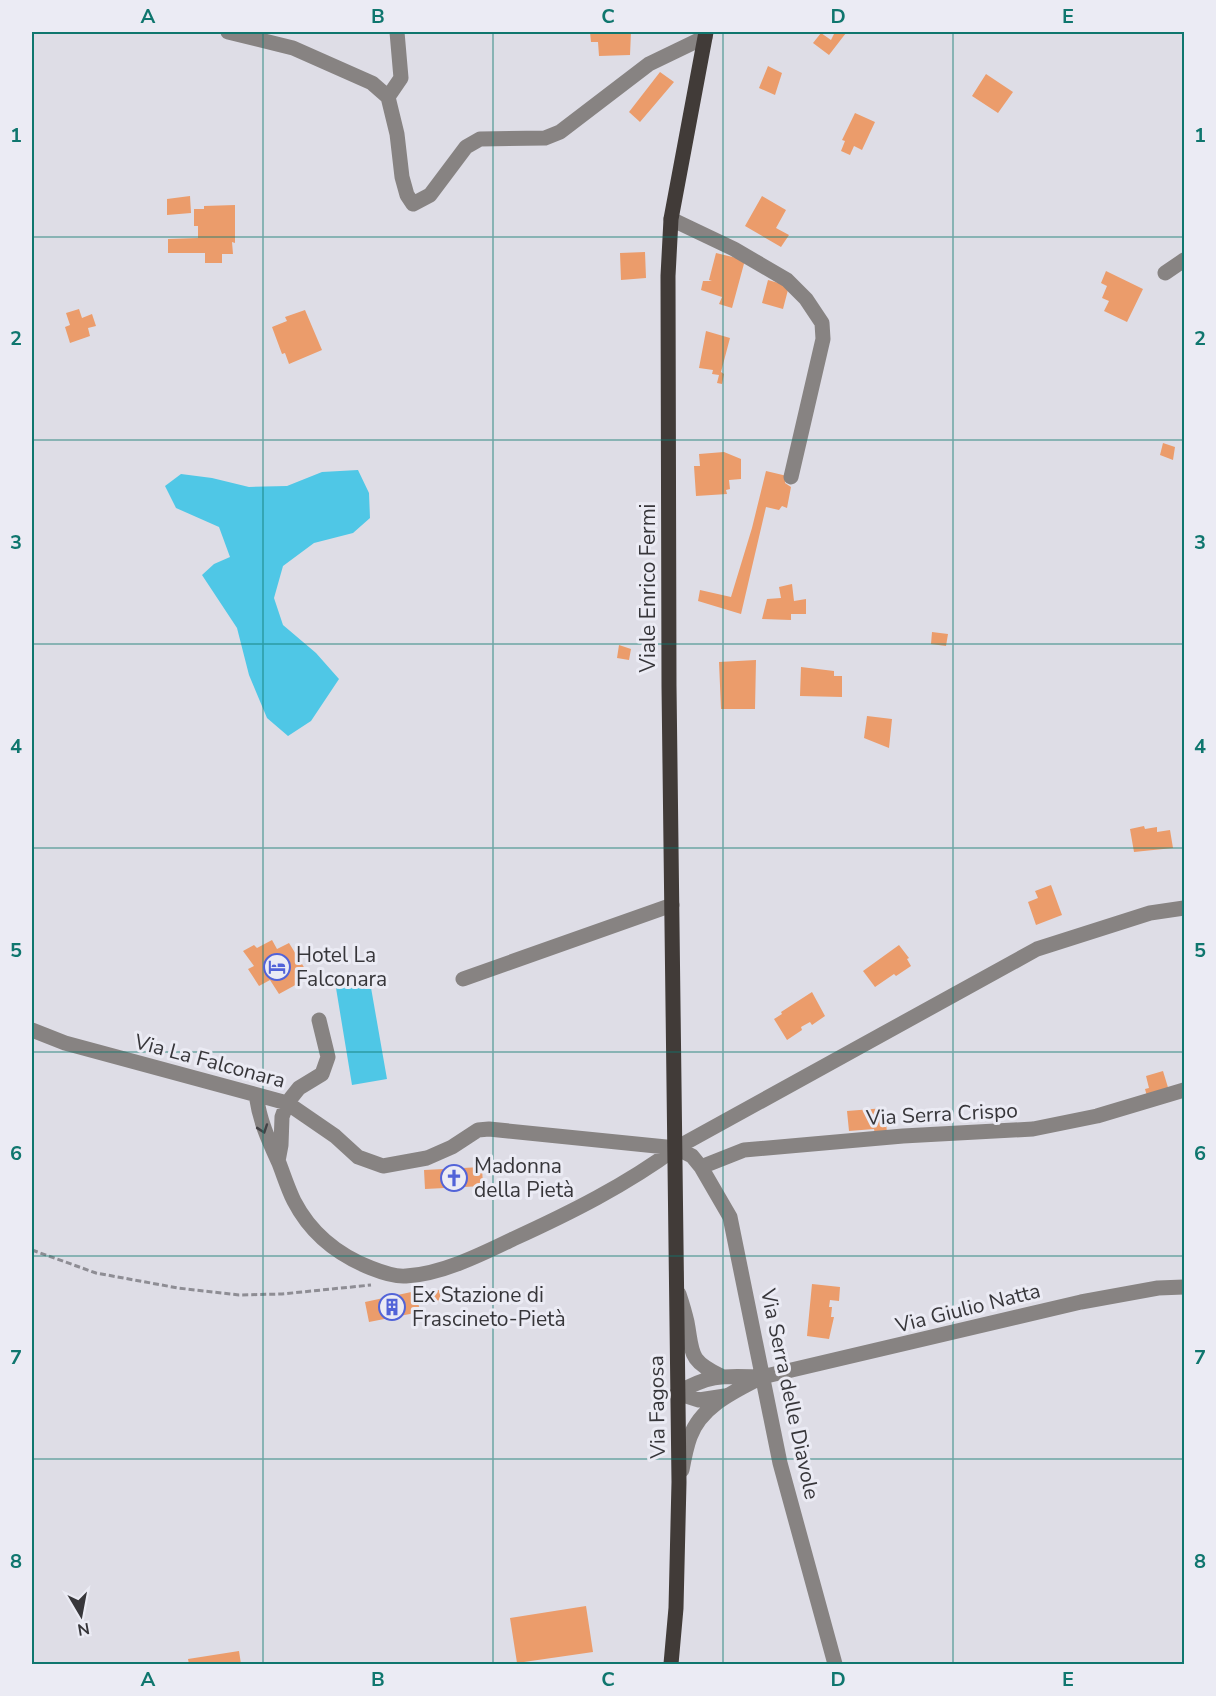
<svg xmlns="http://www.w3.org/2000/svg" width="1216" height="1696" font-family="'Nunito Sans',sans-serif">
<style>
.water{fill:#4fc7e6}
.building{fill:#eb9c6b}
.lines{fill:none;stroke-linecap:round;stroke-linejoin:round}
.path{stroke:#8e8d94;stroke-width:3;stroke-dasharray:6 3;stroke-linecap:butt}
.minor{stroke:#878382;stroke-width:15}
.major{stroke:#413b38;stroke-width:15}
.oneway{stroke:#434245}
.grid{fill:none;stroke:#0f766e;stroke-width:1.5;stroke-opacity:0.55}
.labels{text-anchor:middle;stroke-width:6;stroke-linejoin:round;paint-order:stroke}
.street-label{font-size:21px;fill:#37363a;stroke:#ebebf4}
.poi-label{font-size:21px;fill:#37363a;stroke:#ebebf4;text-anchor:start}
.neatline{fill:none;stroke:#0f766e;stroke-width:2}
.grid-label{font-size:20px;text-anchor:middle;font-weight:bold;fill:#0f766e}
</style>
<rect width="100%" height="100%" fill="#dedde6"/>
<path class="water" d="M358,470L369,493L370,518L353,533L314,543L283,566L274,598L283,625L316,653L339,679L311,721L288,736L267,718L249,675L237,628L202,575L214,564L230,557L219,527L176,508L165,486L181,474L212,478L249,487L287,486L322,472Z
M370,982L387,1079L352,1085L336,988Z"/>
<path class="building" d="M590,32H631L630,55L599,56L598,42H591Z
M835,32L846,33L829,55L813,43L821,33L831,40Z
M768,66L782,73L775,95L759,88Z
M660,72L674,82L640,122L629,112Z
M986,74L1013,92L998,113L972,96Z
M855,113L875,122L862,150L854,146L850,155L841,151L845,141L842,140Z
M190,196L191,213L167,215V199Z
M762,196L786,210L776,228L789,235L781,247L745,226Z
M235,205V243L232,242L233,254H222V263H205V253H168V239L198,238V226H194V209H204V206Z
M645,252L646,278L621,280L620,253Z
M716,253L745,260L732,308L719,304L722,297L701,290L703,281H712L709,280Z
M1106,271L1143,289L1127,322L1104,311L1109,301L1102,298L1107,286L1101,283Z
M768,280L789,286L783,309L762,303Z
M79,309L82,318L92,314L96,326L88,328L90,336L70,343L65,327L70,325L66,313Z
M305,310L322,350L289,364L285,353L282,354L272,327L287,321L285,317Z
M706,331L730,338L721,372L724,374L722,384L717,383L719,375L712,374L713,370L699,368Z
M1163,443L1175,447L1173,460L1160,455Z
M724,452L741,459V479L729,480L730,489L726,490L727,494L696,496L694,466H700L699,454Z
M766,471L787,476L785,483L791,487L787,508L782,506L779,510L766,507L741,614L698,601L700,590L731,597L752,528Z
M792,584L794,601L806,599V614H791V620L762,619L767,599L781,598L779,587Z
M932,632L948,634L946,646L931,644Z
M619,645L631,649L629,660L617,658Z
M756,660L755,709H721L719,662Z
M801,667L834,671V676H842V697L800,696Z
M867,716L892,719L889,748L864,738Z
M1144,826L1145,829L1157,827V832L1170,830L1173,848L1134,852L1130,829Z
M1051,885L1062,915L1036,925L1028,902L1038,898L1035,891Z
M272,940L277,949L289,943L310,977L279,994L270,980L259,986L248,969L254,966L243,951L254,945L257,948Z
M899,945L909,958L907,959L911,966L896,976L894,974L875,987L863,971Z
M812,992L825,1016L812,1025L810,1022L801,1027L802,1030L787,1040L774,1019L782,1014L781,1012Z
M1163,1071L1170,1094L1148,1100L1145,1089L1149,1088L1146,1076Z
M885,1108L887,1134L875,1135L874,1129L849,1131L847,1111Z
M482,1167L483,1186L425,1189L424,1170Z
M812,1284L840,1287L839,1301L830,1300L829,1307H832L831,1317H834L829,1339L807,1336Z
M439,1290L441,1300L429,1302L427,1292Z
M416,1291L420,1312L369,1322L365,1302Z
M586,1606L593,1652L517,1663L510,1618Z
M239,1651L241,1664H189L188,1659Z"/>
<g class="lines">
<path class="path" d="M32,1250L96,1273L178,1288L239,1295L282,1294L371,1285"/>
<path class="minor" d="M228,32L293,48L372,83L388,97L397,134L402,177L407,195L413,204L430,195L466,147L480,139L545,138L560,132L649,64L705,37
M388,97L401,78L397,32
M671,219L734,249L787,280L806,299L822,323L823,339L791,477
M1165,273L1184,260
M463,979L672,905
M32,1030L65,1043L287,1103L335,1136L358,1157L383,1166L427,1158L452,1147L478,1130L489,1129L676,1148L692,1156L701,1167L730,1217L780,1463L835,1664
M256,1095C260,1122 268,1139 279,1163C284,1176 288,1189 294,1201C311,1234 338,1255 371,1268C381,1272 395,1277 406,1276C442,1274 482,1254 513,1239C570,1213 626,1185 676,1148L1037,949L1150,913L1184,908
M278,1161L281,1145L282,1117L287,1103L299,1088L322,1074L328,1057L319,1020
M701,1167L744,1150L903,1136L1033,1129L1097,1116L1184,1090
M679,1294C682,1303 685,1313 687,1322C693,1354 688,1360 721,1376
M677,1393C711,1374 722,1376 759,1377
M677,1393L699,1400L725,1396
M682,1470C684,1459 686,1448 690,1437C701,1406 735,1391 762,1377L1081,1302L1158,1288L1184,1287"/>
<path class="major" d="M671,1664L676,1608L679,1482L669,686L668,276L671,219L706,32"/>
</g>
<defs><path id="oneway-chevron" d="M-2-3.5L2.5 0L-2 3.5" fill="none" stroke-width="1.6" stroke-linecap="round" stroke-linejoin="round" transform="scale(1.5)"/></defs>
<use class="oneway" href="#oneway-chevron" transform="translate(263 1129) rotate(71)"/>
<path class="grid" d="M263,32V1664M493,32V1664M723,32V1664M953,32V1664M32,237H1184M32,440H1184M32,644H1184M32,848H1184M32,1052H1184M32,1256H1184M32,1459H1184"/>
<defs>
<symbol id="hotel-ring" viewBox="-11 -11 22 22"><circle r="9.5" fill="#ebebf4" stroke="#5263d8" stroke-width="1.5"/><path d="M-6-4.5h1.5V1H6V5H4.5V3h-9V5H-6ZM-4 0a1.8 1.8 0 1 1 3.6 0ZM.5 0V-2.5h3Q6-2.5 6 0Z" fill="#5263d8"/></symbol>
<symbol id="church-ring" viewBox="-11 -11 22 22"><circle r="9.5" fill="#ebebf4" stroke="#5263d8" stroke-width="1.5"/><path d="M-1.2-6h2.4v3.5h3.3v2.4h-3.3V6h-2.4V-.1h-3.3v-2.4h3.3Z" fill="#5263d8"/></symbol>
<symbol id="building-ring" viewBox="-11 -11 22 22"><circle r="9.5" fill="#ebebf4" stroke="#5263d8" stroke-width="1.5"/><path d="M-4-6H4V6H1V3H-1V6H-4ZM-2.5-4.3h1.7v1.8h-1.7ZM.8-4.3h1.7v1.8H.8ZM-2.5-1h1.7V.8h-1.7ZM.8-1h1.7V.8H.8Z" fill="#5263d8"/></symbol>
</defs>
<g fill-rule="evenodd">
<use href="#hotel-ring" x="262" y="952" width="30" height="30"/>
<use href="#church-ring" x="439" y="1163" width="30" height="30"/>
<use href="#building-ring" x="377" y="1292" width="30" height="30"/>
</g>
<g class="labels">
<g class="street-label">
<text transform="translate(648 588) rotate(-90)" y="7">Viale Enrico Fermi</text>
<text transform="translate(210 1061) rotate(15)" y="7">Via La Falconara</text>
<text transform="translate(942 1114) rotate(-3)" y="7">Via Serra Crispo</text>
<text transform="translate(968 1308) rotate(-14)" y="7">Via Giulio Natta</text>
<text transform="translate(790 1394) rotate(78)" y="7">Via Serra delle Diavole</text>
<text transform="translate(657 1407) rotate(-91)" y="7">Via Fagosa</text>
</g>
<g class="poi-label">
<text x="296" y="962">Hotel La<tspan x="296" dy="24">Falconara</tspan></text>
<text x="474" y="1173">Madonna<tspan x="474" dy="24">della Pietà</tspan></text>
<text x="412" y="1302">Ex Stazione di<tspan x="412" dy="24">Frascineto-Pietà</tspan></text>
</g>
</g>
<rect width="1216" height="1696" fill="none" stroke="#ebebf4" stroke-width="66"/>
<g transform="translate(81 1615) rotate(170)" stroke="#ebebf4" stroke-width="4.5" paint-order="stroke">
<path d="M0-4.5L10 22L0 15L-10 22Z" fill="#37363a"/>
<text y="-9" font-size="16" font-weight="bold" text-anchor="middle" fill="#37363a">N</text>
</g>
<rect x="33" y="33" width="1150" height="1630" class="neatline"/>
<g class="grid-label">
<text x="148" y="23">A</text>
<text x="378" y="23">B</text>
<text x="608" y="23">C</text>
<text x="838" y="23">D</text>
<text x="1068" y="23">E</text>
<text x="16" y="142">1</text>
<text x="1200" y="142">1</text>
<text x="16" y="345">2</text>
<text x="1200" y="345">2</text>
<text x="16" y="549">3</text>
<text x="1200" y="549">3</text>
<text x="16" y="753">4</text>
<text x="1200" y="753">4</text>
<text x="16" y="957">5</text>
<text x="1200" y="957">5</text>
<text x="16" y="1160">6</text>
<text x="1200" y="1160">6</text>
<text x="16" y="1364">7</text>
<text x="1200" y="1364">7</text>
<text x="16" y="1568">8</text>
<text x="1200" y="1568">8</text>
<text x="148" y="1686">A</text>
<text x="378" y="1686">B</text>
<text x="608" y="1686">C</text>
<text x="838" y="1686">D</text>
<text x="1068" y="1686">E</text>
</g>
</svg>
